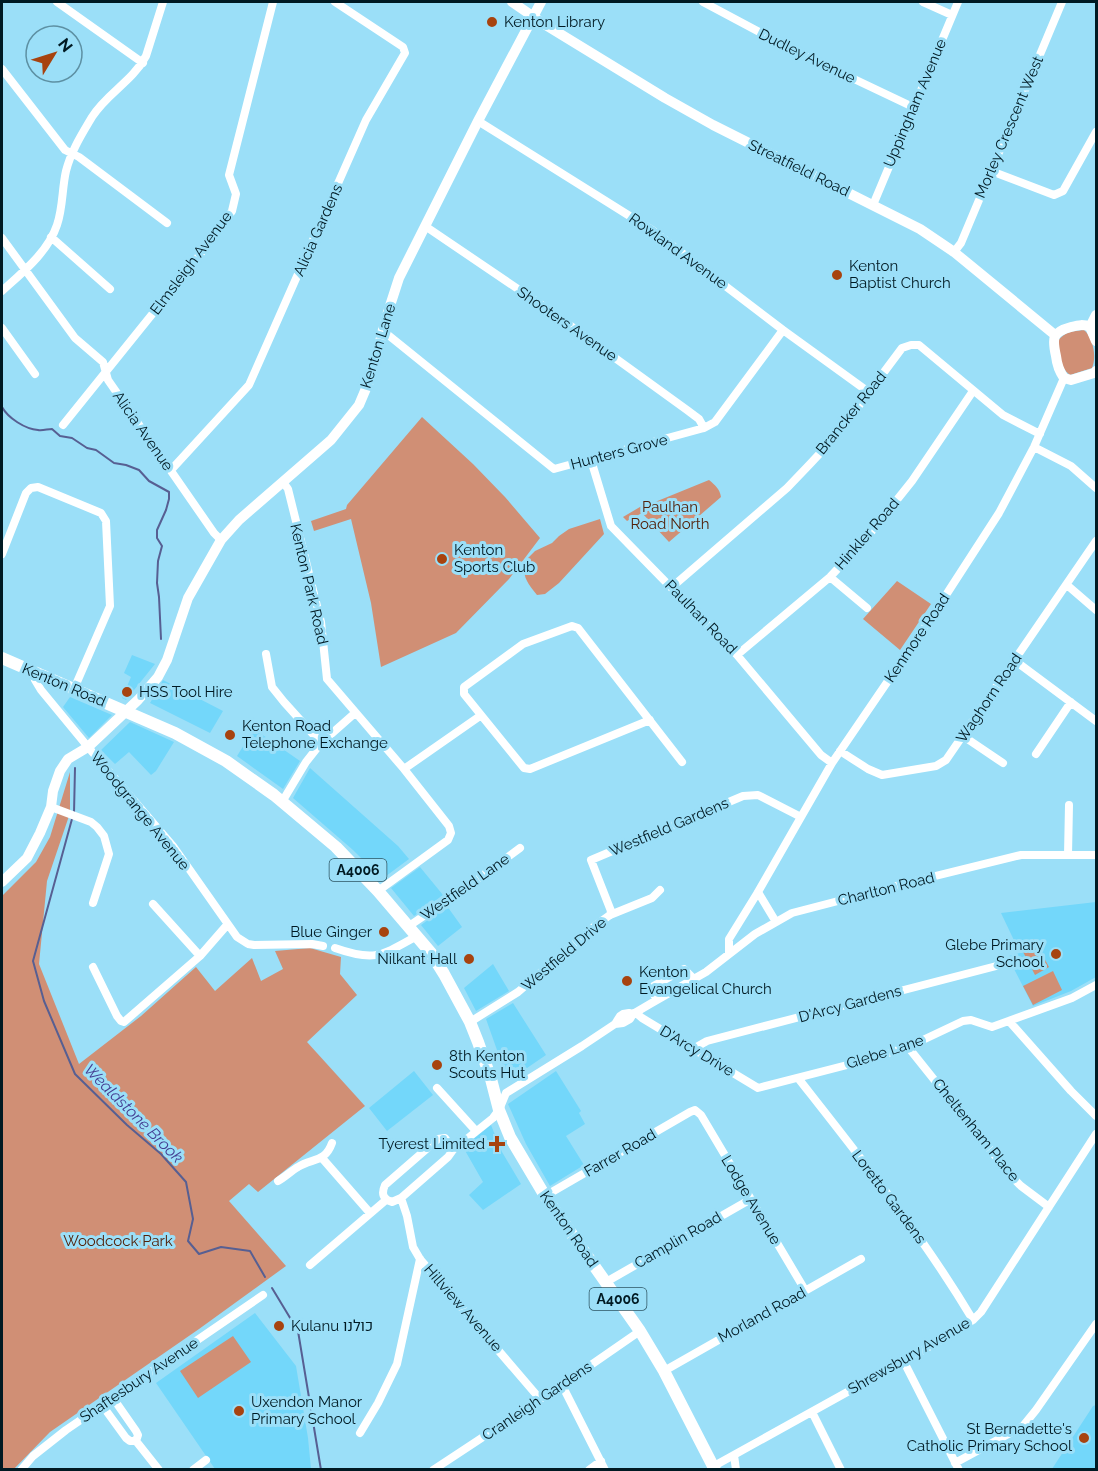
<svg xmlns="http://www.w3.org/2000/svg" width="1098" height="1471" font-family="Raleway,Heebo,sans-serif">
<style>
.built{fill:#73d7fa}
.green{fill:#d08f75}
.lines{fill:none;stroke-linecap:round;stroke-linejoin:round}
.stream{stroke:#575f92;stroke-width:2}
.street{stroke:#fff;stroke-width:8}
.secondary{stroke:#fff;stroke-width:10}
.primary{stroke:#fff;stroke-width:12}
.poi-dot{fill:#a7430f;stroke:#9bdff8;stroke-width:2}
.labels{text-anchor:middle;stroke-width:6;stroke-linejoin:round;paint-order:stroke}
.shield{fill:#9bdff8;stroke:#2e5563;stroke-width:1.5}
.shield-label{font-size:14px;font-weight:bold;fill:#001a23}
.poi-label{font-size:15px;fill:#001a23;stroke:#9bdff8;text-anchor:start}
.street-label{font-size:15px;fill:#001a23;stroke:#9bdff8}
.park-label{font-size:15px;fill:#52210a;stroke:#9bdff8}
.water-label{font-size:16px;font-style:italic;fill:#453e92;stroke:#9bdff8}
</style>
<rect width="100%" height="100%" fill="#9bdff8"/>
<path class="built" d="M132,655L155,664L126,700L122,698L131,677L124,673Z
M163,680L223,711L210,733L150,703Z
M70,697L112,715L89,738L63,707Z
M130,722L174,742L156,771L151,775L129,752L115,764L101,750Z
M254,729L300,761L283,789L237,756Z
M310,768L398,846L409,859L382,879L353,850L293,798Z
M420,867L443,895L414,916L391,888Z
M1096,902V977L1071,991L1033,1006L1012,965L1009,956L1020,953L1001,913Z
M447,906L462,927L438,946L421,925Z
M493,964L509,991L476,1011L464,988Z
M513,1003L546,1055L508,1081L486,1019Z
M414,1071L433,1095L387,1131L369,1108Z
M556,1071L581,1111L579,1113L585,1124L566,1136L584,1165L550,1186L526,1144L508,1104Z
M491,1125L502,1152L521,1184L483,1210L469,1195L483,1182L463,1147Z
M255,1313L296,1366L308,1438L311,1469H215L156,1383Z
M1096,1405V1469H1052L1093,1406Z"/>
<path class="green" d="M1084,330C1093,337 1097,357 1092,368L1070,375C1060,368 1059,353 1058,341C1064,332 1073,331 1084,330Z
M422,417L473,464L505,497L540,538L509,579L456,633L381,667L371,603L351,519L314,531L311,521L346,509L347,505Z
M709,480C715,485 720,489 721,497L669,542L642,513L627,521L623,517L645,504L655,502Z
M600,519L604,534L559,583L545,594L537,595C527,582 523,578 524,562L535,551L552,543L559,536L569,529Z
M897,581L931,604L900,650L863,619Z
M70,772V813L47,881L39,964L79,1064L141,1016L196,967L215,991L252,958L261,981L283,969L275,951L310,948L341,957L340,974L357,995L307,1042L365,1106L258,1192L249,1184L229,1201L286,1266L199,1329L50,1432L13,1470L2,1469V1090L3,1089L2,1062V896L36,862L50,837Z
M1034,939L1049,967L1035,975L1020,946Z
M1053,971L1062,990L1033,1005L1023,986Z
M233,1336L251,1362L198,1398L180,1371Z"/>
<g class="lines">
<path class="stream" d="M2,407C8,418 25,429 38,430C42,431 48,429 52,429L60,436L72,438L87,448L96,450L114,463L126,465L139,470L149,481L169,492V499L166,510L157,530V538L162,546L158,561L157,583L159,597L161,639
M74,813L75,768
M72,819L33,961L44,1001L75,1074L127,1125L161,1154L186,1182L193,1219L188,1241L199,1254L221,1247L250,1251L265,1277
M272,1288L298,1331L321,1470"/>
<path class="street" d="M57,2L143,63
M703,2L793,50L913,107
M923,2L952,15
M2,69L65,150L79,157L167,223
M478,121L652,230L783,330L870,393
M991,171L1054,195L1063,191L1096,132
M873,205L958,2
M425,226L546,308L687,410L699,419L704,428
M51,237L110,289
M2,238L75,338L103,362L108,380L214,533L221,540
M954,252L961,243L1062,2
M2,291C23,272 48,252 57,225C63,208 62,188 66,171C71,151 82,134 92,117C107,93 132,82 146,56L163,2
M2,328L35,374
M382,330L554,469L704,428L715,422L783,330
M63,425L195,261L232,211L236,194L229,175L273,2
M1034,447L1071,466L1096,488
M591,460L611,526L737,655L821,755L832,763
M171,470L249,385L366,120L405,53L403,47L335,2
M283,482L288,489L321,622L327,679L404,769L449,826L451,833L448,840L378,891
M2,554L26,493L31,488L38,487L101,513L106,521L110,606L74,689
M830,577L867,608
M1067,585L1096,610
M672,587L787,488L810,464L837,435L902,348L911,345H919L1003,415L1040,434
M266,654L272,687L284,702L321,743
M737,655L830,577L868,536L912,481L973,391
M1014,660L1096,721
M33,672L35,680L41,690L88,747L173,846L237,937L248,944L254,945L312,944L323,946
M650,720L530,769L524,768L464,694V687L523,644L572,626L578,628L682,762
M963,736L1003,763
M840,751L868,769L882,775L936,766L946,760L1096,541
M1036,754L1071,702
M404,769L480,716
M282,802L306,762L321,743L355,713
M51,807L91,822L97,827L104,836L109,854L93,903
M1068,855L1069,805
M758,892L776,922
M153,904L200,956
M610,915L611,911L591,860L743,796L758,795L801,817
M409,926L478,879L520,848
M335,948C375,962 381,956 417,936
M729,953V939L758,892L832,763L935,612L999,513L1034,447L1064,378
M93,967L117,1016L121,1021L124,1022L200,956L227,925
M657,1000L650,988L684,969L694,979
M636,1013L642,1018L758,1088L855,1063L908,1047L963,1021L971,1020L992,1027L1072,998L1096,985
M1009,1021L1071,1091L1096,1116
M470,1022L518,992L596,925L610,915L652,898L660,890
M615,1024L623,1023L630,1019L633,1014L650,1004L706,972L755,934L792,913L915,881L1021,855H1096
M908,1047L1012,1177L1021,1186L1049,1207
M693,1049L707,1041L1008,963
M798,1078C860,1157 921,1233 973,1320
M437,1088L476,1131
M453,1150L445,1138L438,1139L385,1185C381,1194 383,1199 392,1202L401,1198L448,1157L453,1150L493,1118L499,1110L506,1093L582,1046L615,1024L620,1016L623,1014L629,1013L633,1014
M322,1158L370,1213
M278,1181C285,1177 291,1171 298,1167C312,1158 325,1163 332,1143
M545,1196L690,1112L695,1110L701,1115L805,1290
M401,1198L407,1216L413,1247L420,1259L540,1399
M310,1265L386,1200
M606,1282L751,1199
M903,1360L959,1470
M664,1371L861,1259
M562,1385L605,1470
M102,1405L126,1438L130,1441H136L138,1435L136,1431L113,1398
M812,1412L841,1470
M360,1433L378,1403L397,1364L420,1259
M136,1441L159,1470
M734,1455L736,1470
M955,1463L1023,1426L1036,1410L1096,1324
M714,1466L950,1335L973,1320L981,1312L1096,1134
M21,1470L33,1456L66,1430L263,1295
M193,1470L206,1460
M433,1470L562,1385L640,1331
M589,1470L601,1461"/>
<path class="secondary" d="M512,2L544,24L665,98L713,125L920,229L954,252L1055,335
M1090,327L1096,315
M1096,341L1090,327C1083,324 1079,325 1071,327C1052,332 1052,338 1056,356C1057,365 1059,371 1064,378L1071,380L1094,373L1096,371
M2,882L27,858L40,833L51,807L53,791L60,771L68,759L88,747L138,700L158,677L167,660L188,598L221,540L239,520L331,440L359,405L370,379L387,315L399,278L478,121L541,2"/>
<path class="primary" d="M2,658L175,733L226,761L274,795L336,847L378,891L431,953L444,974L470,1022L478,1042L491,1079L499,1110L510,1137L545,1196L640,1331L664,1371L715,1470"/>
</g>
<g class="poi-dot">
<circle cx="492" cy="22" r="6"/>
<circle cx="837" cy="275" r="6"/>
<circle cx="442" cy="559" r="6"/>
<circle cx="127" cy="692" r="6"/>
<circle cx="230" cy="735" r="6"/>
<circle cx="384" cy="932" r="6"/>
<circle cx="1056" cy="954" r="6"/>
<circle cx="469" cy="959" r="6"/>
<circle cx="627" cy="981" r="6"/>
<circle cx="437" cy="1065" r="6"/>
<path d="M494 1135h6v6h6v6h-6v6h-6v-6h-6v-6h6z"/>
<circle cx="279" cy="1326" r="6"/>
<circle cx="239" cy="1411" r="6"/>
<circle cx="1084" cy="1438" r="6"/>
</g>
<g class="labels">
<g class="shield">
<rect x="329.5" y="859" width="57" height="22" rx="4.5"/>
<rect x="589.5" y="1288" width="57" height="22" rx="4.5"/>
</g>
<g class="shield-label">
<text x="358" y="875">A4006</text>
<text x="618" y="1304">A4006</text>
</g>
<g class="poi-label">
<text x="504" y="27">Kenton Library</text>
<text x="849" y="271">Kenton<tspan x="849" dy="17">Baptist Church</tspan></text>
<text x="454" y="555">Kenton<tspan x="454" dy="17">Sports Club</tspan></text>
<text x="139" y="697">HSS Tool Hire</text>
<text x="242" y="731">Kenton Road<tspan x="242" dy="17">Telephone Exchange</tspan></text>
<text x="372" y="937" text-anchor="end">Blue Ginger</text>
<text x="1044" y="950" text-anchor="end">Glebe Primary<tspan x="1044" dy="17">School</tspan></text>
<text x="457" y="964" text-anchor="end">Nilkant Hall</text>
<text x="639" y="977">Kenton<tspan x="639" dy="17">Evangelical Church</tspan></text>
<text x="449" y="1061">8th Kenton<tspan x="449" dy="17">Scouts Hut</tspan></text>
<text x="485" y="1149" text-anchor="end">Tyerest Limited</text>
<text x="291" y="1331">Kulanu כולנו</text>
<text x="251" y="1407">Uxendon Manor<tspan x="251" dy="17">Primary School</tspan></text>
<text x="1072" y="1434" text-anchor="end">St Bernadette's<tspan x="1072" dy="17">Catholic Primary School</tspan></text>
</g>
<g class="street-label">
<text transform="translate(807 56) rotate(26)" y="5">Dudley Avenue</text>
<text transform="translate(915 103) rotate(-67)" y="5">Uppingham Avenue</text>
<text transform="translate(1009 127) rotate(-67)" y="5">Morley Crescent West</text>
<text transform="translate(799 168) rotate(26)" y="5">Streatfield Road</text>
<text transform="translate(318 230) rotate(-66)" y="5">Alicia Gardens</text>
<text transform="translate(678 251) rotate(36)" y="5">Rowland Avenue</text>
<text transform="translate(191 263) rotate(-53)" y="5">Elmsleigh Avenue</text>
<text transform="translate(567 324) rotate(35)" y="5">Shooters Avenue</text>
<text transform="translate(378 346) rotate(-73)" y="5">Kenton Lane</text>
<text transform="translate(851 413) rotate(-51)" y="5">Brancker Road</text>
<text transform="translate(143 431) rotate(55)" y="5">Alicia Avenue</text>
<text transform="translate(619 452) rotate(-15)" y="5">Hunters Grove</text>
<text transform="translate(867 534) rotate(-49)" y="5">Hinkler Road</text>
<text transform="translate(309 584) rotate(77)" y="5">Kenton Park Road</text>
<text transform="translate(701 617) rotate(46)" y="5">Paulhan Road</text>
<text transform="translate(917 638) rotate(-56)" y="5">Kenmore Road</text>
<text transform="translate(64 685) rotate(23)" y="5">Kenton Road</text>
<text transform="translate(989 698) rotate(-56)" y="5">Waghorn Road</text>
<text transform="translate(140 811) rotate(51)" y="5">Woodgrange Avenue</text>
<text transform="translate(669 827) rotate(-23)" y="5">Westfield Gardens</text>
<text transform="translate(465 887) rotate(-35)" y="5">Westfield Lane</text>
<text transform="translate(886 889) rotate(-14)" y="5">Charlton Road</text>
<text transform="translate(564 954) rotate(-40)" y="5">Westfield Drive</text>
<text transform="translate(850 1004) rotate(-15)" y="5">D'Arcy Gardens</text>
<text transform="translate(697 1051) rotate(31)" y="5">D'Arcy Drive</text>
<text transform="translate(885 1052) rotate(-18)" y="5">Glebe Lane</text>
<text transform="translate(976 1130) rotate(51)" y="5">Cheltenham Place</text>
<text transform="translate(620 1153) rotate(-30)" y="5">Farrer Road</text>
<text transform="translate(889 1197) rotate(53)" y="5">Loretto Gardens</text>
<text transform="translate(751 1200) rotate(59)" y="5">Lodge Avenue</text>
<text transform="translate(569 1229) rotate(55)" y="5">Kenton Road</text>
<text transform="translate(678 1240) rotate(-30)" y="5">Camplin Road</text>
<text transform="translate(463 1308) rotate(49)" y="5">Hillview Avenue</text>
<text transform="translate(762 1315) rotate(-29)" y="5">Morland Road</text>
<text transform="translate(909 1356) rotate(-30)" y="5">Shrewsbury Avenue</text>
<text transform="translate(139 1380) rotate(-34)" y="5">Shaftesbury Avenue</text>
<text transform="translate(537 1401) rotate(-34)" y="5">Cranleigh Gardens</text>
</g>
<g class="park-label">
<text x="670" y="512">Paulhan<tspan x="670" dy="17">Road North</tspan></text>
<text x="118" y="1246">Woodcock Park</text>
</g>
<g class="water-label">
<text transform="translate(134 1113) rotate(45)" y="6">Wealdstone Brook</text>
</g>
</g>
<rect width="1098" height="1471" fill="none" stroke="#001a23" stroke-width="6"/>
<g transform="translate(54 54) rotate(52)"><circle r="28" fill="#9bdff8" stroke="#5d90a3" stroke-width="1.5"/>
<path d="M0-4.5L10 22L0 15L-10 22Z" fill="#a7430f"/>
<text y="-9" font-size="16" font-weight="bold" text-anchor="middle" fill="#001a23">N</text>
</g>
</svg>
